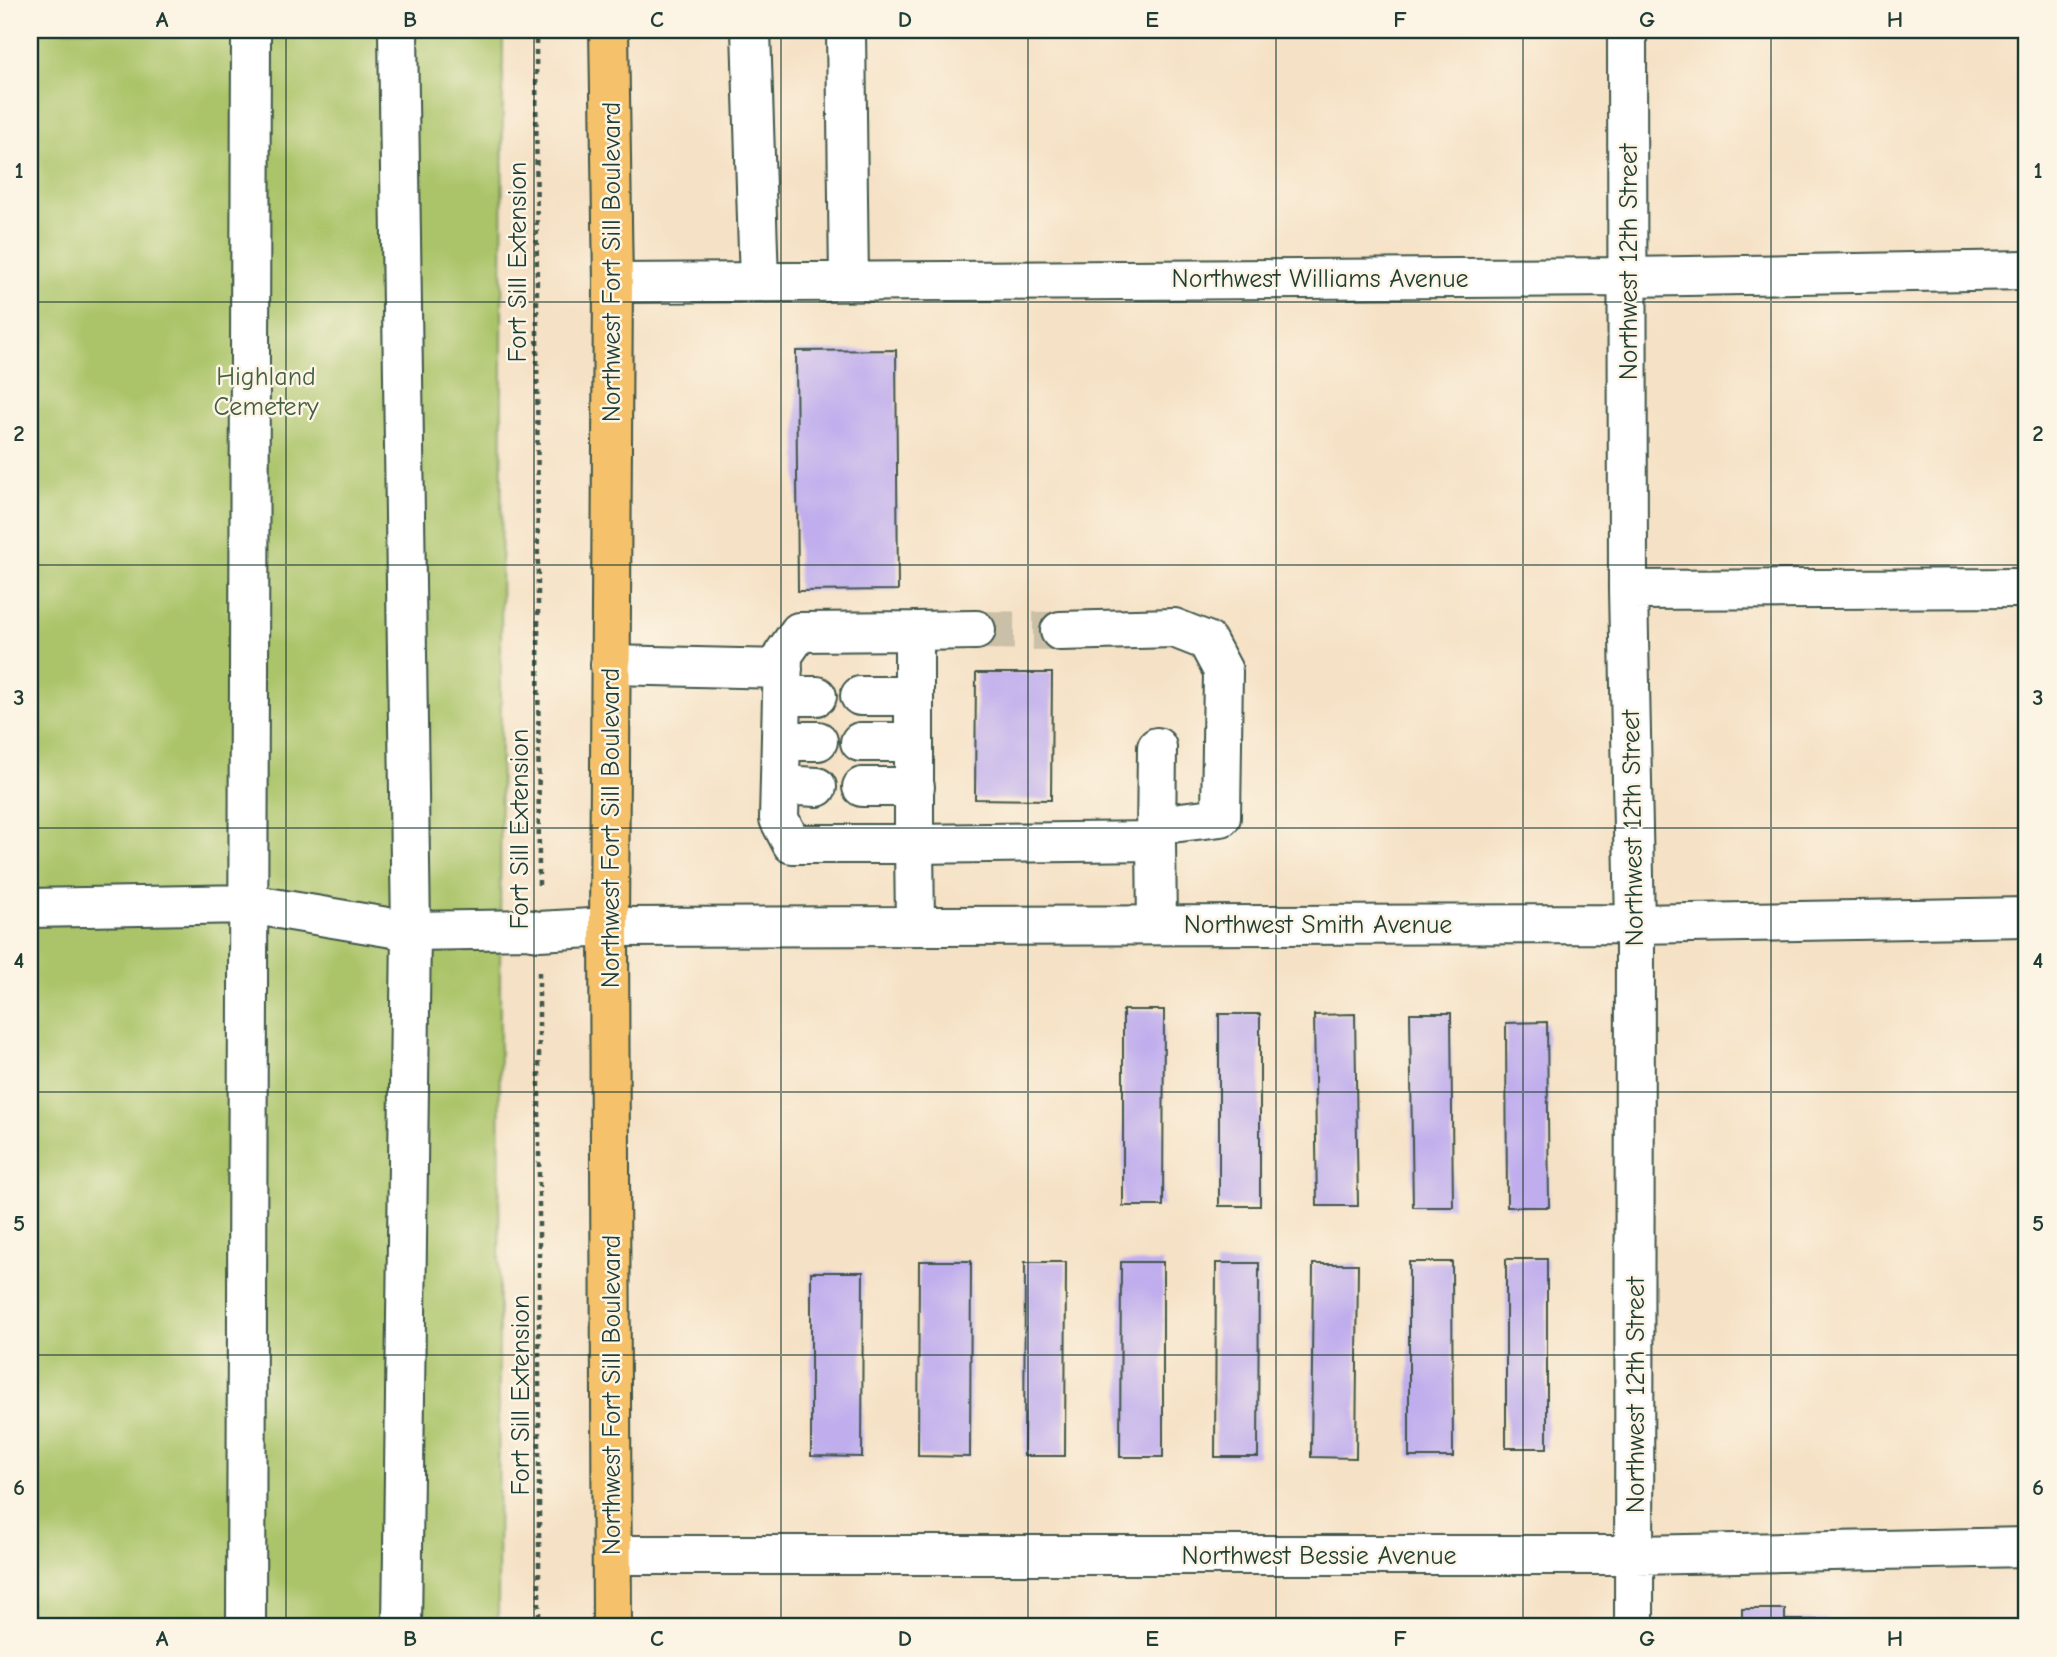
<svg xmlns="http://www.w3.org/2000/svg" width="2057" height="1657" font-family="'Comic Neue',sans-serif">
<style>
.green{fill:#abc469;stroke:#65804e;stroke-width:2}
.building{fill:#bfaded}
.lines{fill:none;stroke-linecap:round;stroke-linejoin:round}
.minor-tunnel{stroke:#cac0a8;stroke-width:38;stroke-dasharray:38 19;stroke-linecap:butt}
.minor-casing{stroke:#3f564a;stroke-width:42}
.major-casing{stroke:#3f564a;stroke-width:42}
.path{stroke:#3f564a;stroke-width:4.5;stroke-dasharray:5 5;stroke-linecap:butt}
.minor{stroke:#fff;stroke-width:38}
.major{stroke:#f5c16b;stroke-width:38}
.grid{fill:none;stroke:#1f3d34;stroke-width:2;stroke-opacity:0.55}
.labels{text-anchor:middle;stroke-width:5;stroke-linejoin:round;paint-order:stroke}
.street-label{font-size:26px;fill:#1f3d34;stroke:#fcf5e5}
.park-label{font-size:26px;fill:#425f41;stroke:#fcf5e5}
.neatline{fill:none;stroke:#1f3d34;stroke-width:2.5}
.grid-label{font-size:23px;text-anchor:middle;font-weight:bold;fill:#1f3d34}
</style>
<rect width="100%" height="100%" fill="#fcf5e5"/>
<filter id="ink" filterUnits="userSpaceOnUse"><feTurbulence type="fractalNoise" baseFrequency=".0143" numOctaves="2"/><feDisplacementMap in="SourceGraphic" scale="14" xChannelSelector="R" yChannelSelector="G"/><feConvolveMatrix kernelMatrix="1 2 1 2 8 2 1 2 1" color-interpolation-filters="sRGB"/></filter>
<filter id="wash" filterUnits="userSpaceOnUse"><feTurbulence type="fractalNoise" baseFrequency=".00686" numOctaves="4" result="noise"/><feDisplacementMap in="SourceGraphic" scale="28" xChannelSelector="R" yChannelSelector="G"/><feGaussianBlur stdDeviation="1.57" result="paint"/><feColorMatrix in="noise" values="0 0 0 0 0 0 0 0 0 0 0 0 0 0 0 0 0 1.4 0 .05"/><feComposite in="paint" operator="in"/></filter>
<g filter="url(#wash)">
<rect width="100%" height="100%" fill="#f5e1c5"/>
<path class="green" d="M30,30H503L498,1627H30Z"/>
<g id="blocks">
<path class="building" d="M1731,30H1769V37L1731,39Z
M896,350L898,590L798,591L796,351Z
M976,673H1052L1051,800L975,799Z
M1123,1010H1164L1163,1206H1123Z
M1410,1013H1451L1453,1207H1413Z
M1219,1014H1260V1206H1219Z
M1355,1014L1358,1206H1317L1314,1015Z
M1547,1022L1549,1207H1507L1506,1023Z
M1506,1259H1547V1448H1506Z
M919,1261H971L970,1457L918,1456Z
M1025,1262H1066L1065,1456H1024Z
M1121,1262H1163V1457H1120Z
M1409,1262H1452L1453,1457H1409Z
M1216,1263H1259L1258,1457H1215Z
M1313,1264H1358L1356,1458L1311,1457Z
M811,1272H863L862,1457L811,1456Z
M1742,1609H1785V1620H1828V1627H1742Z"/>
</g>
</g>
<g filter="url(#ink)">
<use href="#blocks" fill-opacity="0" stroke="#3f564a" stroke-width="2"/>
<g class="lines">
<path class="minor-tunnel" d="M976,630L1060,631"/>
<defs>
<path id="minor" d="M398,30L411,931L402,1627
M751,30L759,282
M846,30L849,281
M1627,30L1628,590L1635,924L1634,1627
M613,283L1629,277L2027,270
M1628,590L2027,588
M914,631V844H792L779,819L783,655L799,632Z
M914,631L976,630
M1060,631L1174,628L1207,641L1223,671L1221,817L1156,825
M610,665L783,669
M783,696H817
M860,696H914
M782,741H818
M860,742H914
M781,785L817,787
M862,787H915
M1156,841L1157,747
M30,908L249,904L411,931L526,929L539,931L609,927L1635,924L2027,917
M915,925L914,844L1156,841L1157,925
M612,1555H1635L2027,1547
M246,1627L251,35L249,30"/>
<path id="major" d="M609,30L613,283L609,927L612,1627"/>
</defs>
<use href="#minor" class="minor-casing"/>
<use href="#major" class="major-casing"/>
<path class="path" d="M536,30L539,890
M539,972V1627"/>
<use href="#minor" class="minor"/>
<use href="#major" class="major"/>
</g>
</g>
<path class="grid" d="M286,30V1627M534,30V1627M781,30V1627M1028,30V1627M1276,30V1627M1523,30V1627M1771,30V1627M30,302H2027M30,565H2027M30,828H2027M30,1092H2027M30,1355H2027"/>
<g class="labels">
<g class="street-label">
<text transform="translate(517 262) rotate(-90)" y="9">Fort Sill Extension</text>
<text transform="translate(611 262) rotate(-90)" y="9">Northwest Fort Sill Boulevard</text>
<text transform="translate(1628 262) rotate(-90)" y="9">Northwest 12th Street</text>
<text x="1320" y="287">Northwest Williams Avenue</text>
<text transform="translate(610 828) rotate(-90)" y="9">Northwest Fort Sill Boulevard</text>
<text transform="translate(1632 828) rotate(-91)" y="9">Northwest 12th Street</text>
<text transform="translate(519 829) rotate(-90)" y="9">Fort Sill Extension</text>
<text x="1318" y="933">Northwest Smith Avenue</text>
<text transform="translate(520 1395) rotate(-90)" y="9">Fort Sill Extension</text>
<text transform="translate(611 1395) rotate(-90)" y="9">Northwest Fort Sill Boulevard</text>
<text transform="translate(1635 1395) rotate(-90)" y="9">Northwest 12th Street</text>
<text x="1319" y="1564">Northwest Bessie Avenue</text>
</g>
<g class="park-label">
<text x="266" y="385">Highland<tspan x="266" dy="30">Cemetery</tspan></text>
</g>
</g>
<rect width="2057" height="1657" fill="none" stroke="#fcf5e5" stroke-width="77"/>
<rect x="38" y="38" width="1980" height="1580" class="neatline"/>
<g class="grid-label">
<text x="162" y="27">A</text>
<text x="410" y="27">B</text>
<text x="657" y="27">C</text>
<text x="905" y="27">D</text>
<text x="1152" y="27">E</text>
<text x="1400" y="27">F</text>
<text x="1647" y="27">G</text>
<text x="1895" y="27">H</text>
<text x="19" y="178">1</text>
<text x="2038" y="178">1</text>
<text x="19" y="441">2</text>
<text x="2038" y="441">2</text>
<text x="19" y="705">3</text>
<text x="2038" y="705">3</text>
<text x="19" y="968">4</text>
<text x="2038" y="968">4</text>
<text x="19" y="1231">5</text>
<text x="2038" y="1231">5</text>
<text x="19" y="1495">6</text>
<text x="2038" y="1495">6</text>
<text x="162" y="1646">A</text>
<text x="410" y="1646">B</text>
<text x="657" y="1646">C</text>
<text x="905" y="1646">D</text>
<text x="1152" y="1646">E</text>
<text x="1400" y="1646">F</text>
<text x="1647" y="1646">G</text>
<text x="1895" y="1646">H</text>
</g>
</svg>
